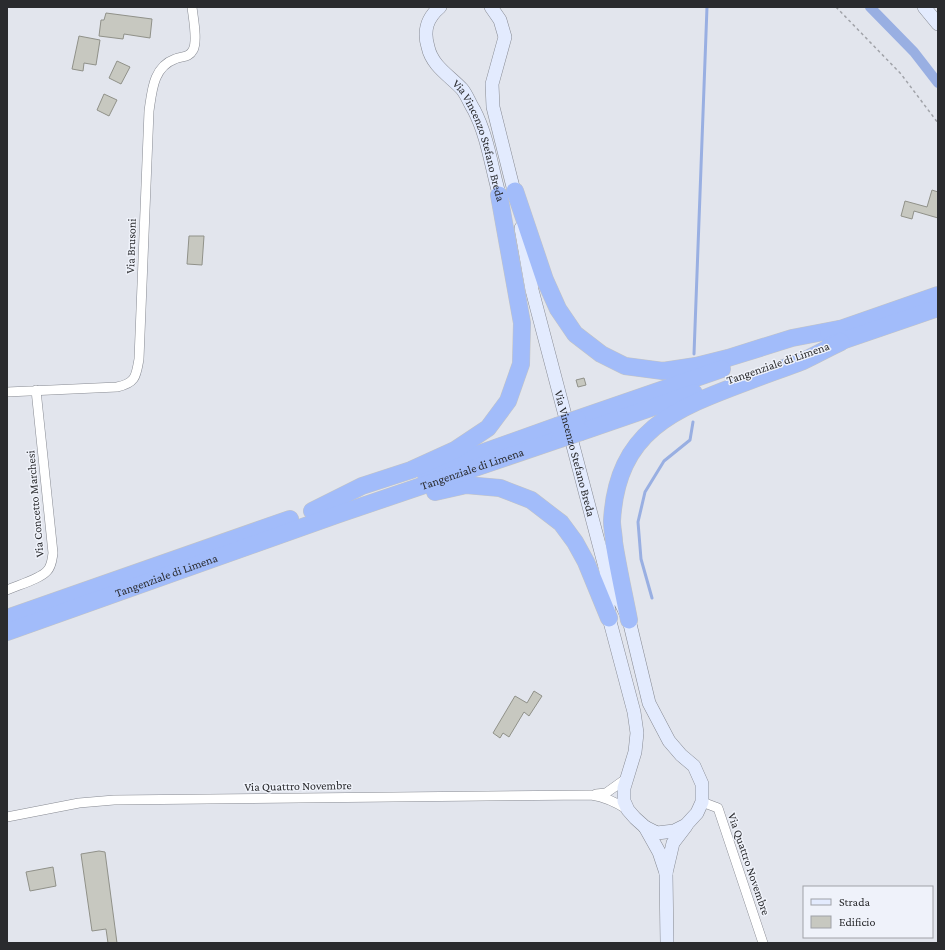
<svg xmlns="http://www.w3.org/2000/svg" width="945" height="950" font-family="'Crimson Pro',serif">
<style>
.lines{fill:none;stroke-linecap:round;stroke-linejoin:round}
.stream{stroke:#99afe2;stroke-width:3}
.canal{stroke:#99afe2;stroke-width:10}
.building{fill:#c7c8c0;stroke:#909189}
.street-casing{stroke:#878a92;stroke-width:10}
.secondary-casing{stroke:#878a92;stroke-width:14}
.highway-casing{stroke:#c3c4c4;stroke-width:18}
.path{stroke:#a1a3a9;stroke-width:1.5;stroke-dasharray:3 3;stroke-linecap:butt}
.street{stroke:#fff;stroke-width:9}
.secondary{stroke:#e3ebfe;stroke-width:13}
.highway{stroke:#a2bcfa;stroke-width:17}
.highway-bridge-casing{stroke:#c3c4c4;stroke-width:18;stroke-linecap:butt}
.highway-bridge{stroke:#a2bcfa;stroke-width:17}
.labels{text-anchor:middle;stroke-width:3;stroke-linejoin:round;paint-order:stroke}
.street-label{font-size:12px;fill:#2a2b2e;stroke:#eff2fa}
</style>
<rect width="100%" height="100%" fill="#e2e5ed"/>
<g class="lines">
<path class="stream" d="M694,354L707,7
M652,598L641,559L638,522L645,492L664,461L690,440L693,422"/>
<path class="canal" d="M870,7L914,52L938,83"/>
</g>
<path class="building" d="M106,13L152,19L150,38L124,34L123,39L99,36L101,20H104Z
M79,36L100,40L96,65L84,63L83,71L72,69Z
M117,61L130,67L121,84L109,78Z
M104,94L117,100L109,116L97,110Z
M932,190L938,192V218L914,211L912,219L901,216L905,201L927,207Z
M189,236H204L202,265L187,264Z
M584,378L586,385L578,387L576,380Z
M534,691L542,696L529,716L524,712L509,737L503,733L500,738L493,733L515,696L527,703Z
M99,851L105,852L117,943H108L106,929L92,931L81,854Z
M53,867L56,886L30,891L26,872Z"/>
<g class="lines">
<defs>
<path id="street" d="M7,392L117,387C136,383 136,376 139,359L149,111C152,91 153,67 175,59C182,56 189,58 193,50C198,41 193,17 192,7
M7,590C18,585 40,579 47,571C52,566 52,559 53,553L36,390
M596,794L606,793L627,778
M702,802L718,808L763,943
M7,817L79,803L114,800L591,795C605,797 616,802 628,810"/>
<g id="secondary">
<path id="s1" d="M440,7C427,18 423,30 428,47C432,66 450,76 462,89C467,95 470,104 474,110C489,139 492,173 502,204"/>
<path d="M491,7L500,20L505,37L492,84L493,107L516,199"/>
<path d="M924,7L938,24"/>
<path id="s2" d="M521,228L532,290L606,571L629,620L649,703L669,741L681,755L694,766L702,784V802L697,813L686,825L674,831L657,833L645,827L635,818L628,810L624,801V788L635,752L637,733L634,712L609,618L606,571"/>
<path d="M645,827L659,852L666,873"/>
<path d="M667,943L666,873L673,843L686,826"/>
</g>
<g id="highway">
<path d="M515,191L545,280L558,309L575,334L601,354L625,366L663,371L696,366L728,358L792,338L839,329"/>
<path d="M829,333L938,295"/>
<path d="M830,345L938,308"/>
<path d="M577,419L722,369"/>
<path d="M581,432L694,393"/>
<path d="M425,473L557,426"/>
<path d="M435,492L466,485L500,488L531,500L561,523L575,542L586,562L609,618"/>
<path d="M312,511L362,486L411,470L455,450L488,428L508,401L521,364L522,323L499,195"/>
<path d="M7,618L290,519"/>
<path d="M629,620C624,594 618,568 614,542C614,536 612,528 612,521C617,430 674,409 749,381C767,374 785,368 803,361C816,355 828,348 841,342"/>
<path id="s3" d="M7,632L339,514L560,439"/>
</g>
</defs>
<use href="#street" class="street-casing"/>
<use href="#secondary" class="secondary-casing"/>
<use href="#highway" class="highway-casing"/>
<path class="path" d="M836,7L901,74L938,123"/>
<use href="#street" class="street"/>
<use href="#secondary" class="secondary"/>
<use href="#highway" class="highway"/>
<defs>
<path id="highway-bridge" d="M557,426L577,419
M560,439L581,432"/>
</defs>
<use href="#highway-bridge" class="highway-bridge-casing"/>
<use href="#highway-bridge" class="highway-bridge"/>
</g>
<g class="labels">
<g class="street-label">
<text dy="4" stroke="none"><textPath href="#s1" startOffset="154">Via Vincenzo Stefano Breda</textPath></text>
<text transform="translate(131 246) rotate(-88)" y="4">Via Brusoni</text>
<text transform="translate(778 363) rotate(-19)" y="4">Tangenziale di Limena</text>
<text dy="4" stroke="none"><textPath href="#s2" startOffset="232">Via Vincenzo Stefano Breda</textPath></text>
<text dy="4" stroke="none"><textPath href="#s3" startOffset="493">Tangenziale di Limena</textPath></text>
<text transform="translate(35 504) rotate(-95)" y="4">Via Concetto Marchesi</text>
<text dy="4" stroke="none"><textPath href="#s3" startOffset="169">Tangenziale di Limena</textPath></text>
<text transform="translate(298 786) rotate(-1)" y="4">Via Quattro Novembre</text>
<text transform="translate(749 864) rotate(71)" y="4">Via Quattro Novembre</text>
</g>
</g>
<rect width="945" height="950" fill="none" stroke="#2a2b2e" stroke-width="16"/>
<rect x="803" y="886" width="130" height="52" fill="#eff2fa" stroke="#a0a2a8"/>
<rect x="811" y="899" width="20" height="6" fill="#e3ebfe" stroke="#a0a2a8"/>
<text x="839" y="906" font-size="12" fill="#2a2b2e">Strada</text>
<rect x="811" y="916" width="20" height="12" fill="#c7c8c0" stroke="#a0a2a8"/>
<text x="839" y="926" font-size="12" fill="#2a2b2e">Edificio</text>
</svg>
